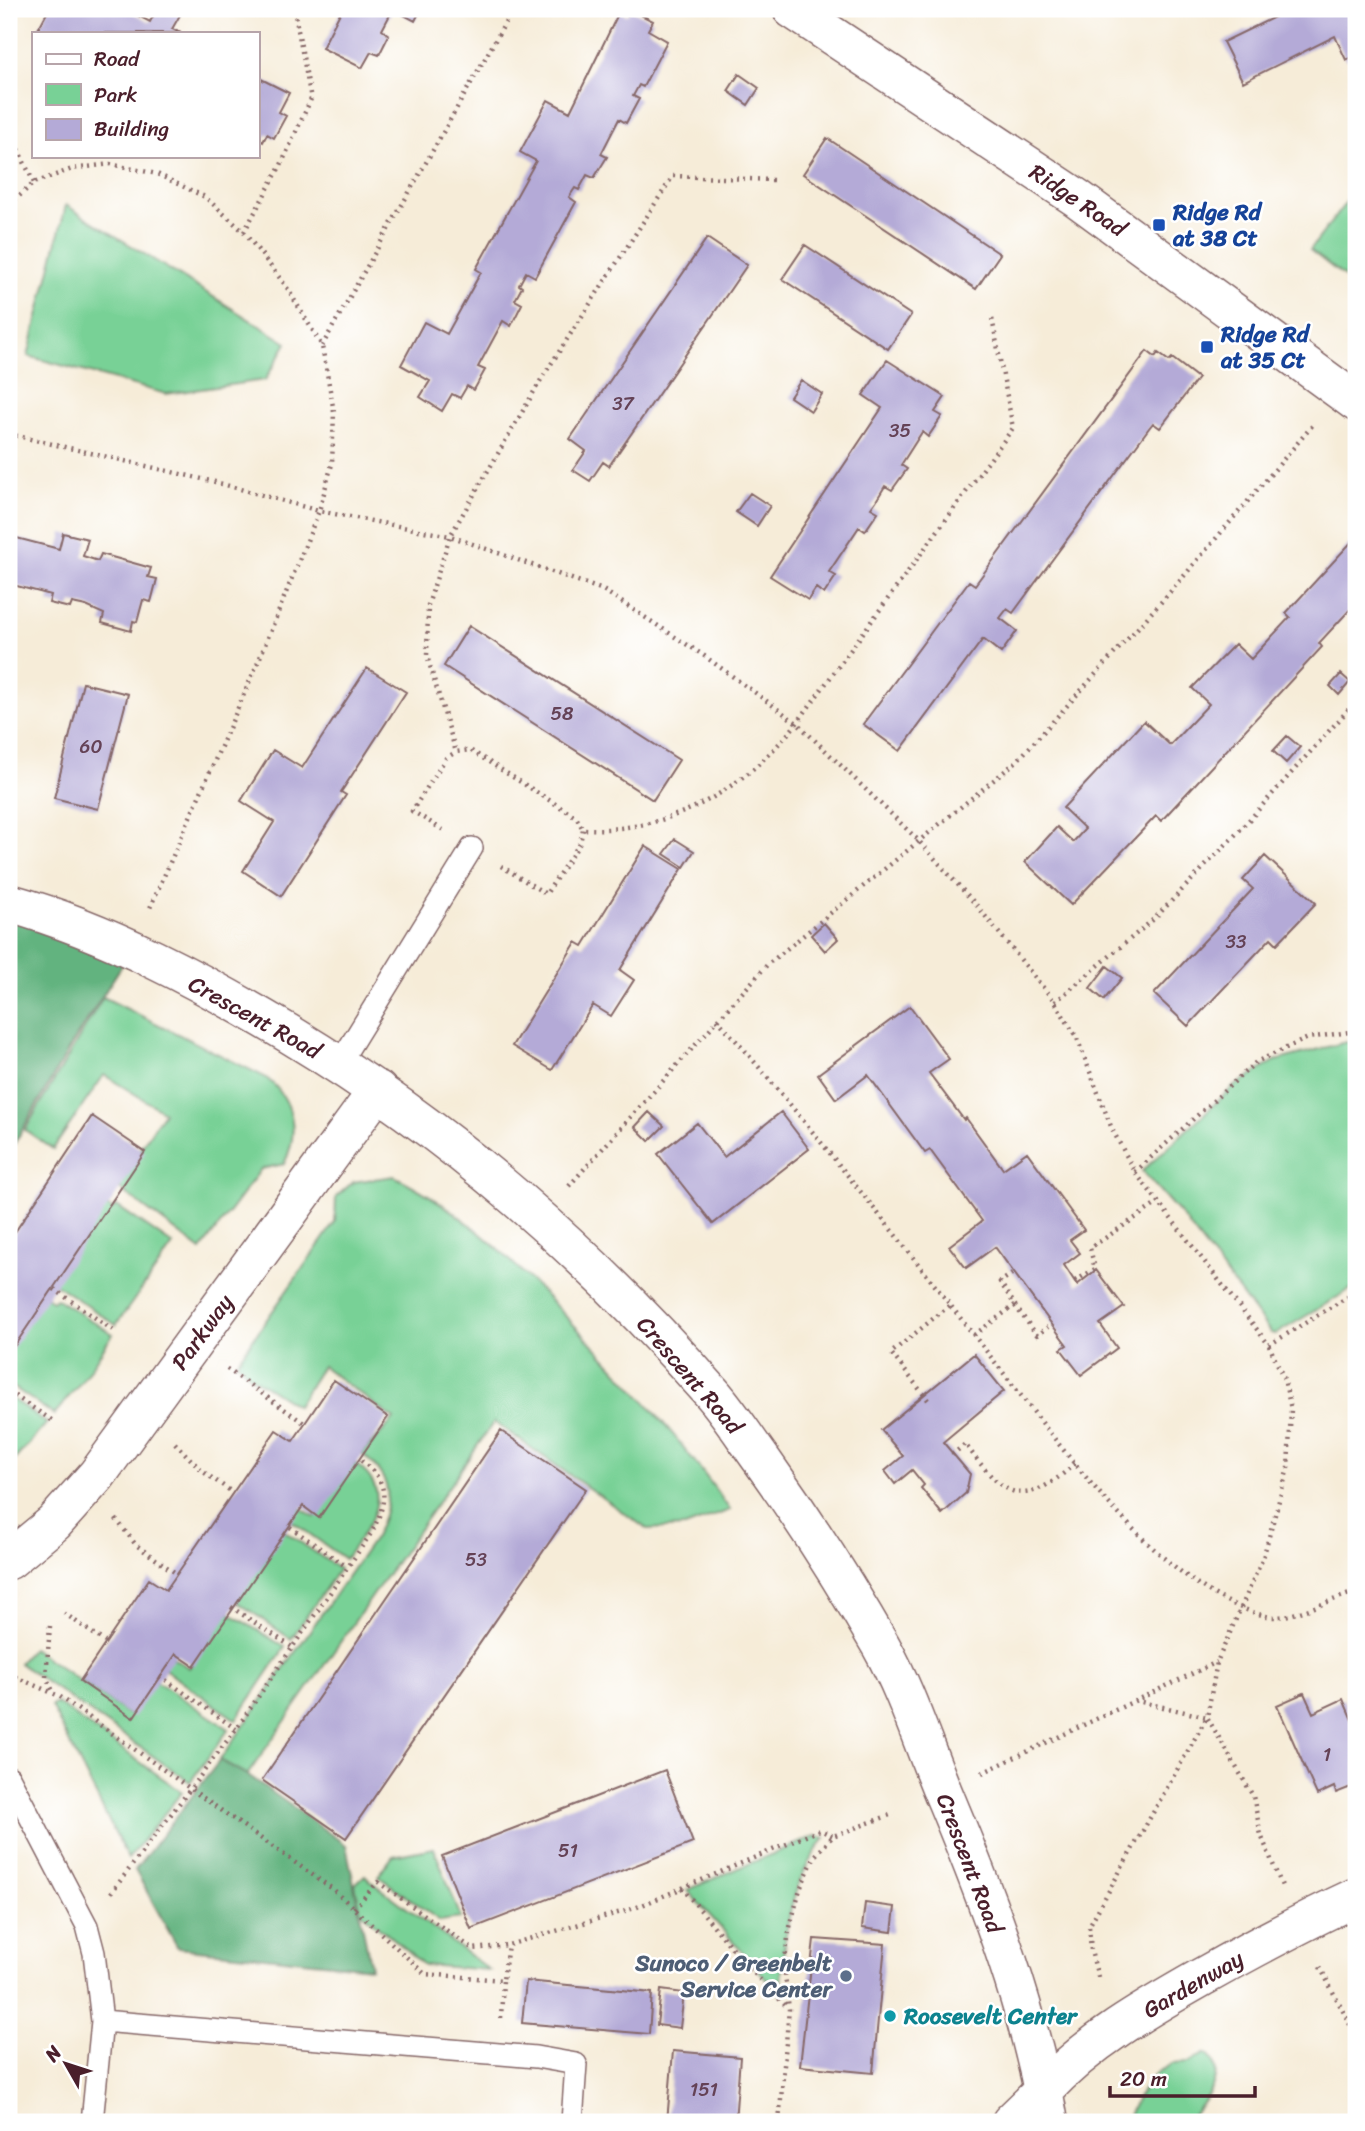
<svg xmlns="http://www.w3.org/2000/svg" width="1365" height="2131" font-family="Sriracha,sans-serif">
<style>
.green{fill:#78d196;stroke:#617860;stroke-width:2}
.forest{fill:#62b37f;stroke:#566955;stroke-width:2}
.building{fill:#b4aad7}
.lines{fill:none;stroke-linecap:round;stroke-linejoin:round}
.lane-casing{stroke:#866768;stroke-width:24}
.street-casing{stroke:#866768;stroke-width:41}
.secondary-casing{stroke:#866768;stroke-width:41}
.path{stroke:#866768;stroke-width:4.5;stroke-dasharray:2 5;stroke-linecap:butt}
.lane{stroke:#fff;stroke-width:21}
.street{stroke:#fff;stroke-width:38}
.secondary{stroke:#fff;stroke-width:38}
.transit-dot{fill:#1a4fb4;stroke:#fff;stroke-width:2.5}
.service-dot{fill:#5c6f8a;stroke:#fff;stroke-width:2.5}
.culture-dot{fill:#0f9aa8;stroke:#fff;stroke-width:2.5}
.labels{text-anchor:middle;stroke-width:5;stroke-linejoin:round;paint-order:stroke}
.number-label{font-size:19px;fill:#644256}
.street-label{font-size:23px;fill:#4a1f2b;stroke:#fff}
.transit-label{font-size:23px;font-weight:bold;fill:#164399;stroke:#fff;text-anchor:start}
.service-label{font-size:23px;font-weight:bold;fill:#4e5e75;stroke:#fff;text-anchor:end}
.culture-label{font-size:23px;font-weight:bold;fill:#0d838f;stroke:#fff;text-anchor:start}
</style>
<rect width="100%" height="100%" fill="#fff"/>
<filter id="ink" filterUnits="userSpaceOnUse"><feTurbulence type="fractalNoise" baseFrequency=".0143" numOctaves="2"/><feDisplacementMap in="SourceGraphic" scale="14" xChannelSelector="R" yChannelSelector="G"/><feConvolveMatrix kernelMatrix="1 2 1 2 8 2 1 2 1" color-interpolation-filters="sRGB"/></filter>
<filter id="wash" filterUnits="userSpaceOnUse"><feTurbulence type="fractalNoise" baseFrequency=".00686" numOctaves="4" result="noise"/><feDisplacementMap in="SourceGraphic" scale="28" xChannelSelector="R" yChannelSelector="G"/><feGaussianBlur stdDeviation="1.57" result="paint"/><feColorMatrix in="noise" values="0 0 0 0 0 0 0 0 0 0 0 0 0 0 0 0 0 1.4 0 .05"/><feComposite in="paint" operator="in"/></filter>
<g filter="url(#wash)">
<rect width="100%" height="100%" fill="#f6ecd8"/>
<path class="green" d="M1356,189V286L1310,250Z
M66,205L287,343L265,380L166,394L28,356Z
M103,997L265,1077C294,1099 300,1132 284,1164L261,1169L201,1250L116,1186L164,1112L104,1075L53,1149L25,1130Z
M1346,1042L1356,1044V1286L1276,1334L1271,1333L1180,1214L1142,1171L1233,1087L1275,1061Z
M394,1176C463,1209 519,1267 571,1322C629,1382 683,1441 730,1510L685,1527L647,1529L494,1422L246,1777L220,1760L375,1537C392,1500 395,1481 362,1454L394,1419L322,1366L297,1406L250,1376L237,1362L335,1222L336,1197L353,1182Z
M105,1205L113,1210L117,1206L173,1245L116,1325L52,1282Z
M44,1296L52,1301L57,1299L113,1334L81,1382L54,1415L9,1384V1346Z
M9,1397L47,1423L9,1466Z
M354,1463C399,1494 367,1527 345,1559L290,1520L299,1507L315,1517Z
M283,1530L339,1569L291,1639L236,1601Z
M226,1611L285,1647L236,1720L163,1668L171,1656L189,1668Z
M32,1648L128,1714L153,1679L229,1729L190,1782L19,1663Z
M57,1703L182,1792L128,1859L51,1706Z
M815,1836L825,1838C787,1887 785,1934 780,1994L687,1890Z
M434,1848L461,1918L440,1921L378,1876L393,1856Z
M365,1875L371,1881L489,1970L424,1965L361,1912L355,1884Z
M1206,2053C1232,2071 1200,2106 1188,2122H1126L1137,2098L1156,2073L1172,2064L1188,2063Z"/>
<path class="forest" d="M9,903L131,951L72,1044L9,1153Z
M220,1760L251,1777L346,1845L371,1968L178,1948L135,1870Z"/>
<g id="blocks">
<path class="building" d="M49,9H125L150,22L157,9H167L180,15L172,29L181,33H36Z
M342,9H421L415,21L393,9L382,30L389,35L379,55L371,52L362,68L322,48Z
M1291,9H1356V55L1346,60L1335,36L1243,82L1223,42Z
M631,10L653,21L648,30L667,41L643,87L639,85L633,96L639,99L626,123L619,119L601,154L607,157L594,178L587,175L579,190L575,188L569,197L576,202L535,277L526,272L519,285L522,287L515,300L522,304L511,326L503,321L478,367L485,370L474,390L467,386L460,398L452,394L442,411L420,397L430,381L401,365L424,322L447,334L481,272L476,269L536,161L520,152L548,100L570,112L619,12L627,15Z
M739,74L759,88L748,105L728,91Z
M257,77L289,93L279,112L286,116L274,138L267,134L263,142L257,139Z
M827,138L1000,254L976,289L803,174Z
M707,238L747,265L609,466L603,462L590,481L573,470L586,451L570,439Z
M805,245L911,315L888,349L782,279Z
M1147,351L1155,357L1158,353L1169,361L1172,358L1198,378L1160,428L1153,423L1149,428L1013,613L1007,609L1000,618L1017,631L1001,653L983,639L900,751L863,724L969,581L975,585Z
M887,360L945,397L935,412L942,416L928,437L922,432L901,465L907,469L892,490L885,486L876,501L871,508L878,512L865,531L859,527L829,572L836,576L824,594L816,588L808,600L770,576L882,408L863,395Z
M801,380L822,394L811,411L790,397Z
M750,493L770,506L757,526L736,512Z
M63,533L88,539L83,556L98,561L101,554L151,568L148,577L157,579L151,602L143,600L137,622L133,621L131,631L102,623L104,614L86,606L72,603L70,608L49,603L51,595L9,584V536L59,549Z
M1356,537V603L1319,643L1322,647L1161,821L1156,816L1071,905L1025,862L1057,827L1073,842L1085,829L1063,808L1144,721L1170,745L1209,704L1192,688L1235,644L1251,659L1290,617L1286,613Z
M469,626L679,760L653,800L444,666Z
M367,668L406,692L341,792L346,795L281,896L243,871L274,822L241,801L273,750L302,768Z
M1341,674L1350,682L1339,695L1330,686Z
M83,683L128,694L98,809L54,798Z
M1287,736L1300,747L1286,763L1273,751Z
M675,839L694,851L684,867L664,854Z
M645,846L682,869L620,970L634,980L611,1016L593,1005L552,1070L512,1046L576,942L583,946Z
M1265,856L1316,903L1277,944L1271,938L1188,1026L1154,994L1253,889L1243,880Z
M824,923L838,939L825,951L811,935Z
M1107,966L1122,978L1104,1000L1090,988Z
M910,1006L949,1059L929,1073L964,1120L966,1118L1003,1169L1027,1152L1084,1230L1070,1240L1080,1253L1064,1265L1077,1285L1096,1270L1124,1307L1100,1324L1117,1348L1081,1375L1061,1349L1067,1345L995,1247L966,1268L949,1246L982,1221L930,1150L925,1153L868,1075L836,1099L818,1074Z
M649,1112L664,1126L649,1141L635,1127Z
M781,1112L809,1149L713,1224L658,1154L697,1123L724,1157Z
M92,1116L145,1152L9,1354V1241Z
M974,1354L1004,1391L943,1442L970,1474L966,1493L942,1514L921,1488L924,1485L912,1470L895,1484L885,1471L903,1456L881,1430Z
M334,1380L388,1417L319,1518L303,1506L194,1666L176,1654L133,1718L80,1681L149,1579L166,1590L276,1430L293,1441Z
M501,1431L586,1489L346,1838L262,1780Z
M1304,1693L1313,1713L1343,1699L1356,1729V1785L1336,1793L1334,1787L1317,1795L1277,1705Z
M665,1770L693,1843L471,1929L442,1856Z
M865,1903L895,1907L892,1932L862,1928Z
M814,1939L885,1944L873,2073L800,2066Z
M526,1981L652,1993L649,2034L522,2023Z
M661,1990L684,1993L680,2028L657,2025Z
M673,2051L740,2057L735,2122H667Z"/>
</g>
</g>
<g filter="url(#ink)">
<use href="#blocks" fill-opacity="0" stroke="#866768" stroke-width="2"/>
<g class="lines">
<defs>
<path id="lane" d="M339,1064L472,848
M9,1777L87,1926L94,1953L102,2021L92,2122
M102,2021L536,2057L576,2064L572,2122"/>
<path id="street" d="M9,1560L54,1523L97,1475L378,1090
M1011,2122L1044,2090"/>
<path id="secondary" d="M792,9L1077,198L1356,402
M9,903C108,931 203,982 291,1035C453,1133 588,1252 713,1394C731,1415 746,1439 763,1462C805,1521 845,1583 881,1646C908,1694 925,1751 947,1802C990,1905 1030,2011 1049,2122
M1044,2090C1089,2041 1146,2009 1204,1976C1254,1948 1304,1921 1356,1897"/>
</defs>
<use href="#lane" class="lane-casing"/>
<use href="#street" class="street-casing"/>
<use href="#secondary" class="secondary-casing"/>
<path class="path" d="M9,130L34,183
M773,180L673,176L542,378L450,536L428,605L427,656L456,752L470,750L576,817L583,829C672,833 742,791 797,723L1013,428L992,318
M9,205L34,183L72,169L110,164L157,174L205,197L244,232L286,286L322,346L334,412L332,464L319,511L259,660L150,908
M244,232L281,165L311,99L294,9
M322,346L513,9
M9,434L215,482L319,511L450,536L603,590L703,655L797,723L918,840L978,907L1055,1002L1077,1038L1112,1129L1135,1172L1269,1345L1284,1379L1291,1409L1288,1468L1263,1558L1217,1662L1207,1717L1253,1796L1261,1835L1282,1886
M443,830L412,811L446,758L456,752
M501,866L546,894L580,843L583,829
M1055,1002L1155,918L1241,829L1356,701
M717,1019C783,1093 843,1170 905,1247C943,1296 981,1344 1019,1393C1077,1468 1170,1593 1266,1616C1288,1622 1333,1598 1356,1592
M1135,1172L1256,1062L1308,1038L1356,1031
M569,1186L767,965L1017,761L1172,590L1312,426
M1075,1281L1095,1269L1090,1248L1158,1203
M54,1289L117,1333
M1015,1306L1037,1335L1048,1327
M974,1335L1015,1305L1000,1282L1012,1274
M1269,1345L1356,1292
M227,1369L304,1423
M9,1392L53,1421
M928,1400L891,1353L950,1305
M175,1443L202,1471L232,1492
M952,1455L965,1444C1005,1496 1019,1513 1076,1463
M116,1519L136,1545L177,1574
M290,1527L347,1567
M231,1607L292,1647
M64,1613L105,1642
M50,1626L46,1677L53,1691
M9,1674L59,1696L334,1890L425,1974L503,1980L508,1945L635,1908L820,1830L833,1836
M160,1676L236,1729
M982,1773L1217,1662
M682,1888L747,1966L788,2008
M111,1893L236,1729L372,1532C388,1499 390,1482 359,1459
M354,1908L378,1882L473,1949L508,1945
M1320,1967L1356,2036
M1098,1977L1091,1951L1089,1926L1207,1717L1137,1701
M501,2018L503,1980
M779,2122L789,2009L784,1966L789,1931L800,1889L815,1856L833,1836L893,1814"/>
<use href="#lane" class="lane"/>
<use href="#street" class="street"/>
<use href="#secondary" class="secondary"/>
</g>
</g>
<g class="transit-dot">
<rect x="1152" y="218" width="14" height="14" rx="3.5"/>
<rect x="1200" y="340" width="14" height="14" rx="3.5"/>
</g>
<circle class="service-dot" cx="846" cy="1976" r="7"/>
<circle class="culture-dot" cx="890" cy="2016" r="7"/>
<g class="labels">
<g class="number-label">
<text x="623" y="410">37</text>
<text x="900" y="437">35</text>
<text x="562" y="720">58</text>
<text x="91" y="753">60</text>
<text x="1236" y="948">33</text>
<text x="476" y="1566">53</text>
<text x="1327" y="1761">1</text>
<text x="568" y="1857">51</text>
<text x="704" y="2096">151</text>
</g>
<g class="street-label">
<text transform="translate(1078 200) rotate(34)" y="8">Ridge Road</text>
<text transform="translate(255 1017) rotate(29)" y="8">Crescent Road</text>
<text transform="translate(202 1332) rotate(-54)" y="8">Parkway</text>
<text transform="translate(690 1375) rotate(49)" y="8">Crescent Road</text>
<text transform="translate(970 1863) rotate(69)" y="8">Crescent Road</text>
<text transform="translate(1193 1984) rotate(-30)" y="8">Gardenway</text>
</g>
<g class="transit-label">
<text x="1173" y="220">Ridge Rd<tspan x="1173" dy="26">at 38 Ct</tspan></text>
<text x="1221" y="342">Ridge Rd<tspan x="1221" dy="26">at 35 Ct</tspan></text>
</g>
<g class="service-label">
<text x="832" y="1971">Sunoco / Greenbelt<tspan x="832" dy="26">Service Center</tspan></text>
</g>
<g class="culture-label">
<text x="904" y="2024">Roosevelt Center</text>
</g>
</g>
<rect width="1365" height="2131" fill="none" stroke="#fff" stroke-width="35"/>
<rect x="32" y="32" width="228" height="126" fill="#ffffff" stroke="#b7a5aa" stroke-width="2"/>
<rect x="46" y="54" width="35" height="10" fill="#ffffff" stroke="#b7a5aa" stroke-width="2"/>
<text x="94" y="66" font-size="21" fill="#4a1f2b">Road</text>
<rect x="46" y="84" width="35" height="21" fill="#78d196" stroke="#b7a5aa" stroke-width="2"/>
<text x="94" y="102" font-size="21" fill="#4a1f2b">Park</text>
<rect x="46" y="119" width="35" height="21" fill="#b4aad7" stroke="#b7a5aa" stroke-width="2"/>
<text x="94" y="136" font-size="21" fill="#4a1f2b">Building</text>
<g transform="translate(66 2064) rotate(309)" stroke="#ffffff" stroke-width="5" paint-order="stroke">
<path d="M0-5L12 26L0 18L-12 26Z" fill="#4a1f2b"/>
<text y="-10" font-size="19" font-weight="bold" text-anchor="middle" fill="#4a1f2b">N</text>
</g>
<path d="M1110 2086v10h145v-10" fill="none" stroke="#4a1f2b" stroke-width="3.5"/>
<text x="1120" y="2086" font-size="21" fill="#4a1f2b" stroke="#ffffff" stroke-width="5" paint-order="stroke">20 m</text>
</svg>
